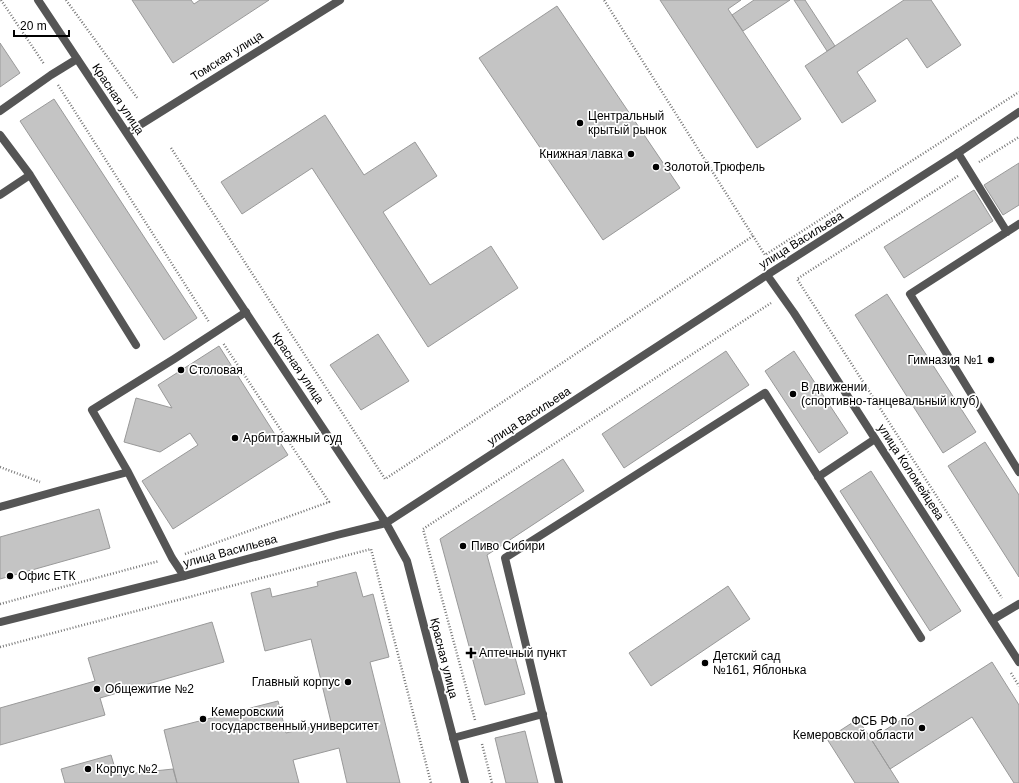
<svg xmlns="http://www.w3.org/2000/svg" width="1019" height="783" font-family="Helvetica,sans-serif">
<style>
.building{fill:#c4c4c4;stroke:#999}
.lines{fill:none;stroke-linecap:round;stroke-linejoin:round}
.path{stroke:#777;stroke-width:2.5;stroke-dasharray:1 2;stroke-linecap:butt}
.lane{stroke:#555;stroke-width:8}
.street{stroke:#555;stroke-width:8}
.poi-dot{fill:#000;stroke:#fff;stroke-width:1.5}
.labels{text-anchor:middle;stroke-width:3.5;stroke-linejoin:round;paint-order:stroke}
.street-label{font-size:12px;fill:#000;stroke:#fff}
.poi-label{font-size:12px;fill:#000;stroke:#fff;text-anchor:start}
</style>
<rect width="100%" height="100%" fill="#fff"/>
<path class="building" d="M132,0H191L194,4L200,0H269L173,63Z
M660,0H741L728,9L801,119L757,148Z
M754,0H790L743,31L732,15Z
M794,0H805L835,46L827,51Z
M904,0H931L961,45L927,68L907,38L857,72L876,101L842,123L805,66Z
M557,6L680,188L603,240L479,58Z
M0,43L20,73L0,87Z
M54,99L197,318L164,340L20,121Z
M325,115L364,175L415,142L437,176L383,212L430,285L491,246L518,288L428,347L312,168L242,214L221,182Z
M1019,163V205L1003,215L984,185Z
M974,190L993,221L904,278L884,247Z
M887,294L976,432L943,453L855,315Z
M378,334L409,381L361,410L330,365Z
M219,346L288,455L173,529L142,481L198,445L190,433L160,452L124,442L136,398L172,408L158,385Z
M726,351L749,385L624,468L602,434Z
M794,351L848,433L819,453L765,371Z
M985,442L1019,495V577L948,466Z
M563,459L584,491L487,555L525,694L485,705L440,539Z
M871,471L961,611L930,631L840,491Z
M99,509L110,548L0,579V537Z
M356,572L363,597L373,594L389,657L370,662L400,783H347L339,748L293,760L299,783H177L164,730L278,701L286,733L331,722L311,639L265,651L251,593L270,588L272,597L318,586L317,582Z
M728,586L750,619L651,686L629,653Z
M212,622L224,662L100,698L105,715L0,745V708L95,681L88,658Z
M992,662L1019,705V783H1014L972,717L890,769L871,739Z
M858,719L871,739L899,783H855L827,739Z
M525,731L538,783H506L495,738Z
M111,755L117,775L173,769L177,783H65L61,769Z"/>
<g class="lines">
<path class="path" d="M1,0L44,64
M66,0L138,99
M58,85L209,322
M171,148L385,479L559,365L753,236L604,0
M979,162L1019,137
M958,176L797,279L1002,598
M753,236L765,255L1019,92
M0,467L40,482
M185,554L329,502L223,343
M0,604L159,561
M0,647L371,549L431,783
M1011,673L1019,686
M475,720L423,529L771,303
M482,744L492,783"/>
<path class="lane" d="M0,111L51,75L77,59
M0,135L30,175L136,345
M958,153L1007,232
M0,195L30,175
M1019,224L910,294L1019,472
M128,472L92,410L174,359L246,312
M818,477L875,439
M0,507L61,490L128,472L172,558L184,576
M992,620L1019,604
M453,738L543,714
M559,783L505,558L765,393L921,638"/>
<path class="street" d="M38,0L386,523L407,561L465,783
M127,133L340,0
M767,275L794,313L1019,662
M0,622L184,576L337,535L386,523L767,275L958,153L1019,112"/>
</g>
<g class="poi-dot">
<circle cx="580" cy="123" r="4"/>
<circle cx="631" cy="154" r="4"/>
<circle cx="656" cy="167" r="4"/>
<circle cx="991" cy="360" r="4"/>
<circle cx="181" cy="370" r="4"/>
<circle cx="793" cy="394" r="4"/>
<circle cx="235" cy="438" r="4"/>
<circle cx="463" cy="546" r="4"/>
<circle cx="10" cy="576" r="4"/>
<path d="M469 647h4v4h4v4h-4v4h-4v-4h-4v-4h4z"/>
<circle cx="705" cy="663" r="4"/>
<circle cx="348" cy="682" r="4"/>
<circle cx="97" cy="689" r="4"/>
<circle cx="203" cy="719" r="4"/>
<circle cx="922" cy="728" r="4"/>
<circle cx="88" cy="769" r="4"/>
</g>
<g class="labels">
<g class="street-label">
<text transform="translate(227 56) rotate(-32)" y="4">Томская улица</text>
<text transform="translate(118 99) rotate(56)" y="4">Красная улица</text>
<text transform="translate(801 240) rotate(-32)" y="4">улица Васильева</text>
<text transform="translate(298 368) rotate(56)" y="4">Красная улица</text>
<text transform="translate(529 416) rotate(-33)" y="4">улица Васильева</text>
<text transform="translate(911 472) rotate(57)" y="4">улица Коломейцева</text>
<text transform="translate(230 551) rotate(-15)" y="4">улица Васильева</text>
<text transform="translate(444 658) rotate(76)" y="4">Красная улица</text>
</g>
<g class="poi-label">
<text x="588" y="120">Центральный<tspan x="588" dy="14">крытый рынок</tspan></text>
<text x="623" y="158" text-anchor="end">Книжная лавка</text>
<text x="664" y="171">Золотой Трюфель</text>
<text x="983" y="364" text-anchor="end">Гимназия №1</text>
<text x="189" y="374">Столовая</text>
<text x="801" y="391">В движении<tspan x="801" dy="14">(спортивно-танцевальный клуб)</tspan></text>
<text x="243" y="442">Арбитражный суд</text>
<text x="471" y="550">Пиво Сибири</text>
<text x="18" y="580">Офис ЕТК</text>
<text x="479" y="657">Аптечный пункт</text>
<text x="713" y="660">Детский сад<tspan x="713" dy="14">№161, Яблонька</tspan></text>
<text x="340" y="686" text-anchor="end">Главный корпус</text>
<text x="105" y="693">Общежитие №2</text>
<text x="211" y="716">Кемеровский<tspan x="211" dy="14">государственный университет</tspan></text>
<text x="914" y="725" text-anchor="end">ФСБ РФ по<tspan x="914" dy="14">Кемеровской области</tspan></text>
<text x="96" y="773">Корпус №2</text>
</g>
</g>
<path d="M14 30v6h55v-6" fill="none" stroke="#000000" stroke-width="2"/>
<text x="20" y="30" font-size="12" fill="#000000" stroke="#ffffff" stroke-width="3" paint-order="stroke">20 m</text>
</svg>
